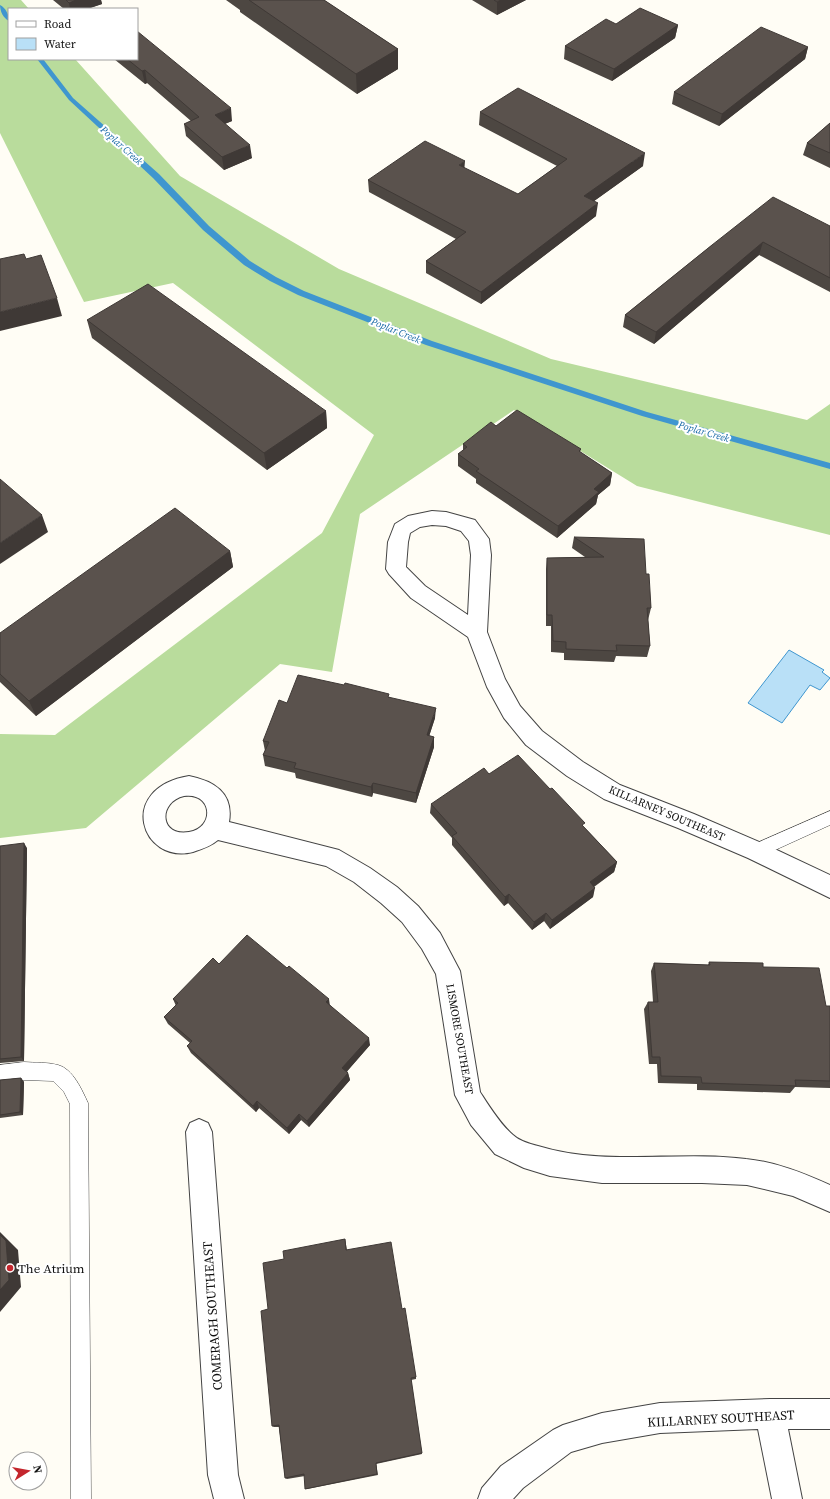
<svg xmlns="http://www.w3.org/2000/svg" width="830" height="1499" font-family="'Source Serif 4',serif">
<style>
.forest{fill:#b9dc9c}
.water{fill:#b9e0f7;stroke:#3f96cf}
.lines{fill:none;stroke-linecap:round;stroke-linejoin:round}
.stream{fill:#3f96cf;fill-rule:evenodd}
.service-casing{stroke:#444;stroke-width:1}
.minor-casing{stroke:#444;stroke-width:2}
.service{fill:#fff;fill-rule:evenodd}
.minor{fill:#fff;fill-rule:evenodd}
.wall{fill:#4d4742}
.shaded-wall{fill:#3f3936}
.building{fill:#5a524d;stroke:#3f3936}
.poi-dot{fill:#c4262e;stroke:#fff;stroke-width:1.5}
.labels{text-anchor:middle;stroke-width:4;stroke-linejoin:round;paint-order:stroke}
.far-water-label{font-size:10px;font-style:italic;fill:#1768a6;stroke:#fff}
.street-label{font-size:11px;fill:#111;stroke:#fff}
.near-poi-label{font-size:13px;fill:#111;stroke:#fff;text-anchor:start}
.near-street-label{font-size:13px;fill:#111;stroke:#fff}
</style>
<rect width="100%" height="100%" fill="#fffdf5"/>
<path class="forest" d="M0,0H21L29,9H9V59H75L180,176L339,269L551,359L807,420L830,404V535L637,486L514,410L360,514L332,672L280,664L86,828L0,838V734L55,735L322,533L374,435L173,283L84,302L0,133Z"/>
<path class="water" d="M789,650L824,670L822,672L830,678L820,690L810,685L782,723L748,703Z"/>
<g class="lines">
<path class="stream" d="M0,5C6,8 9,15 9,21C3,18 0,11 0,5Z
M37,59H43L73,98L159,174L209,226L250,261L276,277L304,291L432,341L647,412L830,463V469L642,416L426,345L298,295L270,281L244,265L203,230L153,178L69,100Z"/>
<defs>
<path id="service" d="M830,811V825L762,856L756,858L750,856L748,851L750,846Z
M24,1062C35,1063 48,1062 58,1065C73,1069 82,1090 88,1103L91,1499H71L70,1104L64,1092L53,1081L24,1080L0,1083V1065Z"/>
<path id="minor" d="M432,511L446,512L475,520L489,539L491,555L487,632L505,679L520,706L542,731L583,762L620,785L694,814L764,844L830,875V898L748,858L678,828L604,799L567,776L526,745L504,718L487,687L468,637L411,598L389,574L386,569L388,542L395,524L408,516ZM432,525L446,526L461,531L469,541L471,555L468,615L425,586L406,567L408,542L410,533L420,527Z
M189,776C214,781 234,793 229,822L339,850L370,868L397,887L418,906L440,933L460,971L480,1092C489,1106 500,1124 513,1135C519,1141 530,1144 538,1146C605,1167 677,1150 746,1159C776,1162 803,1173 830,1185V1212L793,1196L747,1185L702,1183H602L550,1176L524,1168L495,1154L471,1125L455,1095L436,974L422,949L402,922L381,903L354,882L326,866L218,840C211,846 202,849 193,852C141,865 116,788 189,776ZM184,796C213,792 215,828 189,832C159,837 158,802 184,796Z
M199,1119L208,1123L212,1132L238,1475L244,1499H214L208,1475L186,1132L190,1123Z
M770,1399H830V1429H788L802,1499H772L758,1429L660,1433L602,1443L571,1452L523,1488L513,1499H478L482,1488L501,1466L553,1430L563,1425L602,1413L660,1403Z"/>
</defs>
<use href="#service" class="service-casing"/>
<use href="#minor" class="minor-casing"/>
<use href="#service" class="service"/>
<use href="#minor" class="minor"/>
</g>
<path class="wall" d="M53,0H101L102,4L87,9H64Z
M226,0H324L398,49V69L357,94L240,12V10Z
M472,0H526L497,15Z
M678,25L675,38L612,81L564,59L565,46Z
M808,47L805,59L719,126L672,104L674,92Z
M114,59H137L232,121L225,124L252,158L224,170L186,136L184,124L191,121L147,83L145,84Z
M480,112L643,166L594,201L596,216L481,304L426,273V261L456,239L369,192L368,180L518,194L557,166L479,125Z
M830,123V168L803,155L807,143Z
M830,226V292L759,255L654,344L623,327L625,315L712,245Z
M87,320L326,411L327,428L267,470L92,338Z
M496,426L581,449L580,452L612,473L610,485L598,495L596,504L557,538L476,483V479L458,466V454L463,450V444Z
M574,537L646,574L651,608L648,620L650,646L647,657L616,656L614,662L564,660V653L551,652V626H546V569L547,558L585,557L572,548Z
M230,551L233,567L36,716L0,682V633Z
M389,697L435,718L429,736L434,737V747L416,803L373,793L372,797L296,778L295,773L265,766L263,755L265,751L263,741L287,703Z
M489,774L584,827L617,862L614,872L594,887L593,897L550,929L544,921L532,930L508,903L504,906L452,845V838L430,813L431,804Z
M0,846L27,848L24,1061L0,1063Z
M709,962L763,967L826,1006H830V1088L795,1087L790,1093L697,1090V1084L658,1083L657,1064H649L644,1009L648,1002H653L651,971L654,963L708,965Z
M219,964L330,1005L370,1045L347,1071L348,1073L350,1080L309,1127L301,1120L289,1134L259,1108L256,1112L191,1053L187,1046L190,1043L168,1024L164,1017L176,1006L173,999Z
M21,1078L24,1082L23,1115L0,1118V1080Z
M345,1239L347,1250L402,1309L416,1377V1379L411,1380L422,1454L376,1464L378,1475L307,1489H305V1476L287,1479L285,1478L279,1427H274L272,1426L268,1309L284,1259Z"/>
<path class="shaded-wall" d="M76,0H101L102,4L87,9H70L69,3Z
M501,0H526L497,15V2Z
M678,25L675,38L612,81L614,69Z
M808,47L805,59L719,126L722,114Z
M398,49V69L357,94L356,74Z
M145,70L147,83L145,84L142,71Z
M231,108L232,121L216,127L215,115Z
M250,145L252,158L224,170L222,157Z
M645,153L643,166L583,209L584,196Z
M465,161L464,173L459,165Z
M598,203L596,216L481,304V292Z
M763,242L759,255L654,344L656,332Z
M57,298L62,316L0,331V312Z
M326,411L327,428L267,470L264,453Z
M612,473L610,485L598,495L596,504L557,538L558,526L594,489Z
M42,515L48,532L0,564V543Z
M230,551L233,567L36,716L29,701Z
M436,708L435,718L426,746L427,735Z
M434,737V747L416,803V793Z
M373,783V793L372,797L371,787Z
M24,843L27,848L24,1061L21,1057Z
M617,862L614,872L587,891L590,882Z
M595,888L593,897L550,929L552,920Z
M509,894L508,903L504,906L505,897Z
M546,913L544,921L532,930L534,922Z
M329,999L330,1006L326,1002Z
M369,1038L370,1045L344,1075L342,1068Z
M348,1073L350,1080L309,1127L307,1121Z
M21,1078L24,1082L23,1115L20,1112Z
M257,1101L259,1108L256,1112L253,1106Z
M299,1114L301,1120L289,1134L287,1128Z
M0,1232L18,1250L21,1287L0,1312Z"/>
<path class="building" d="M66,0H76L69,3Z
M249,0H324L398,49L356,74Z
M494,0H501L497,2Z
M640,8L678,25L614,69L565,46L606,19L616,24Z
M761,27L808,47L722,114L674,92Z
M137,31L231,108L215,115L250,145L222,157L184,124L199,117L145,70L142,71L127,59H137Z
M518,88L645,153L584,196L598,203L481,292L426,261L466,232L368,180L425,141L465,161L459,165L518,194L567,159L480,112Z
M830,123V153L807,143Z
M773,197L830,226V278L763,242L656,332L625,315L712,245Z
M24,254L26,259L41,255L57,298L0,312V259Z
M148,284L326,411L264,453L87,320Z
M517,410L581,449L579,451L612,473L594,489L599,492L558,526L476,471L479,469L458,454L467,447L463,444L491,422L496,426Z
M0,479L42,515L0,543Z
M175,508L230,551L29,701L0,674V633Z
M574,537L644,539L646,574H649L651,608H647L650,646L616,645L617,651L566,649V642L553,641L552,615H547V558L604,557Z
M298,675L344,685L345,683L389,694L388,697L436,708L427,735L434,737L416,793L373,783L371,787L294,768L296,763L263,755L269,742L263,741L279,700L287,703Z
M518,755L550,789L552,788L585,823L582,825L617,862L590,882L595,888L552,920L546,913L534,922L509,894L505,897L452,836L457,833L431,804L484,768L489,774Z
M24,843L21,1057L0,1059V846Z
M247,935L287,968L289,966L329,999L326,1002L369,1038L342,1068L348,1073L307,1121L299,1114L287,1128L257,1101L253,1106L187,1046L192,1041L164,1017L178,1003L173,999L213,958L219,964Z
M709,962L763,963V967L819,968L826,1006H830V1081L795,1080L796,1086L702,1083L701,1077L661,1076L660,1057H652L648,1002H658L654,963L710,965Z
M21,1078L20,1112L0,1115V1080Z
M0,1235L6,1241L9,1280L0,1290Z
M345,1239L346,1250L391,1242L402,1309L405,1308L416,1377L411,1378L422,1453L376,1463L377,1474L305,1489L304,1474L285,1478L279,1425L272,1426L261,1311L268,1309L263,1263L284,1259L283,1251Z"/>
<circle class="poi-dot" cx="10" cy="1268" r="4"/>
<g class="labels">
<g class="far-water-label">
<text transform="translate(122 145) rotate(42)" y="4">Poplar Creek</text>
<text transform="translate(396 330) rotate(22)" y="4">Poplar Creek</text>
<text transform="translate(704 431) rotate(16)" y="4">Poplar Creek</text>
</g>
<g class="street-label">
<text transform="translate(667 813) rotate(23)" y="4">KILLARNEY SOUTHEAST</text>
<text transform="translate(460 1039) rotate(80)" y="4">LISMORE SOUTHEAST</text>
</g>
<g class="near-poi-label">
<text x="18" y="1273">The Atrium</text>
</g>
<g class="near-street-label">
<text transform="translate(212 1316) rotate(-94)" y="5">COMERAGH SOUTHEAST</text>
<text transform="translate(721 1418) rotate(-3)" y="5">KILLARNEY SOUTHEAST</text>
</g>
</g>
<rect x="8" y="8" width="130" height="52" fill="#ffffff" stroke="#a0a0a0"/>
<rect x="16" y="21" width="20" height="6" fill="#ffffff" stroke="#a0a0a0"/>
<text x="44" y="28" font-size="12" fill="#111111">Road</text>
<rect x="16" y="38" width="20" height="12" fill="#b9e0f7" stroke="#a0a0a0"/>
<text x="44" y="48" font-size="12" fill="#111111">Water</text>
<g transform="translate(28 1471) rotate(79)"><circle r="19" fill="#ffffff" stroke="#a0a0a0"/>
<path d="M0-3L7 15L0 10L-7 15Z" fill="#c4262e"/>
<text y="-6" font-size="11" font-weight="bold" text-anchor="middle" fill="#111111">N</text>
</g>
</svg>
